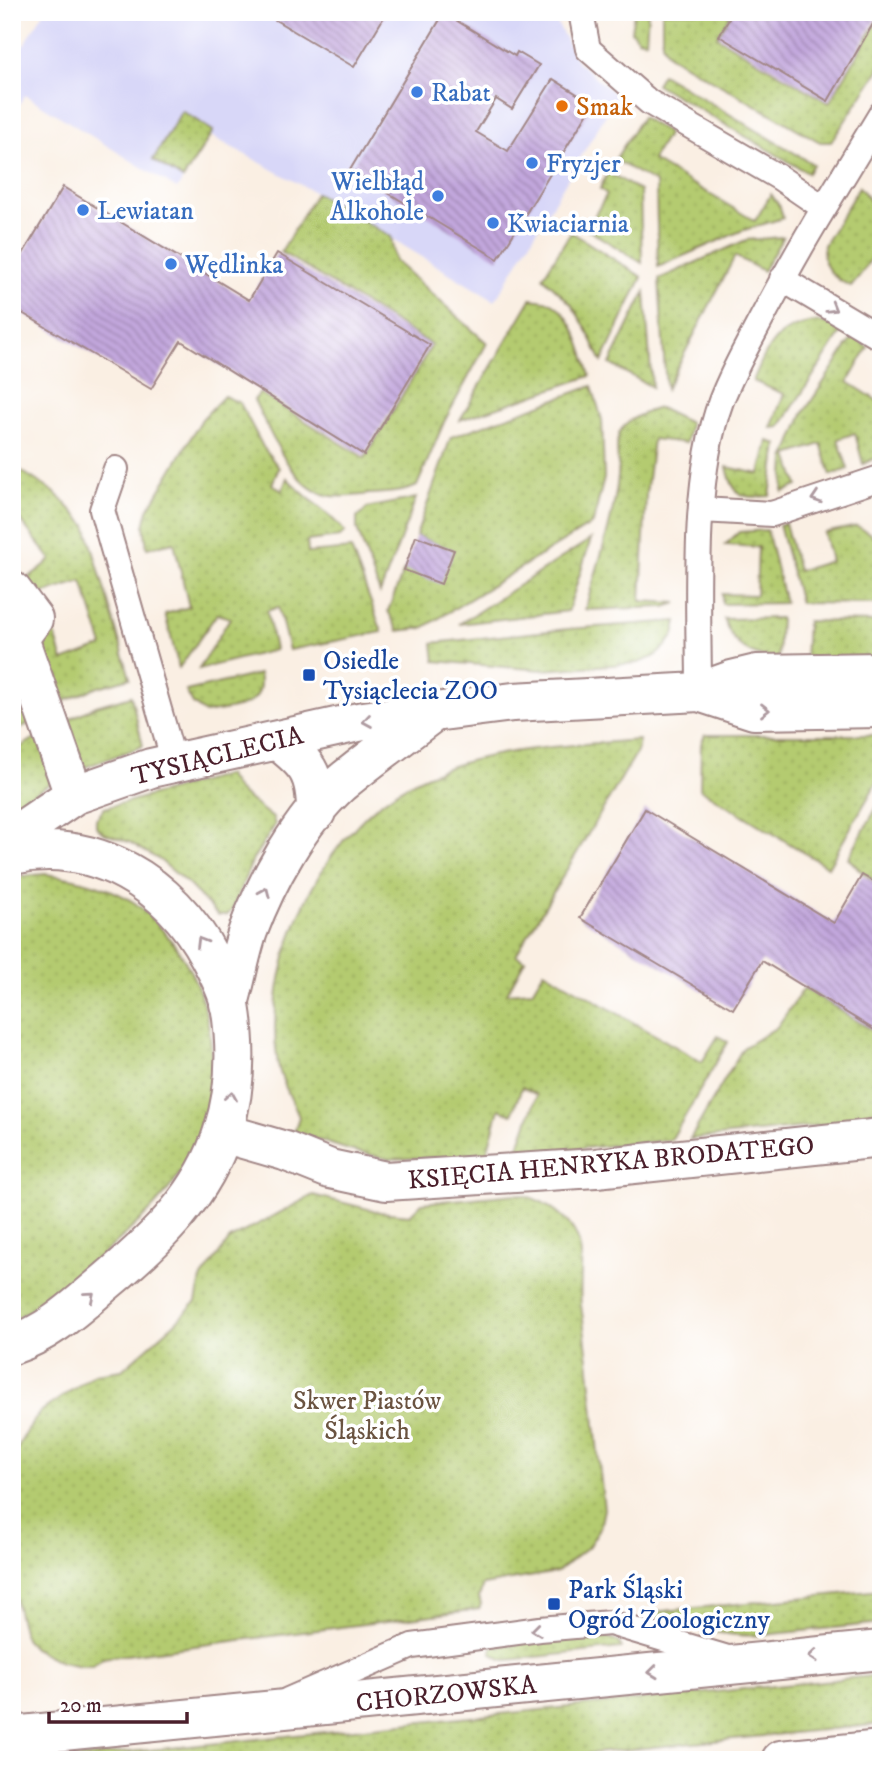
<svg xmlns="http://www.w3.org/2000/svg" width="893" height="1772" font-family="'IM FELL DW Pica',serif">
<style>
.built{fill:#d8d7f8}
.grass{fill:url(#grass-dots);stroke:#7f754e;stroke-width:2}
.building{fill:url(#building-back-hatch)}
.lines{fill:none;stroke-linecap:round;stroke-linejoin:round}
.lane-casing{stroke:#a28787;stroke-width:28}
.street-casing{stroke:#a28787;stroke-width:42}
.secondary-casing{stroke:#a28787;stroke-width:42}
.lane{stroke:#fff;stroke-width:24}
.street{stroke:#fff;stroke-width:38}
.secondary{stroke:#fff;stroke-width:38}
.oneway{stroke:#ae9aa0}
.shop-dot{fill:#3f7fe0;stroke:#fff;stroke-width:2.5}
.food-dot{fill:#e8710a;stroke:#fff;stroke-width:2.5}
.transit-dot{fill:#1a4fb4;stroke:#fff;stroke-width:2.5}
.labels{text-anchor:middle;stroke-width:7;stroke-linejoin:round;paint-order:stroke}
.shop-label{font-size:26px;fill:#366cbe;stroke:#fff;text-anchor:start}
.food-label{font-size:26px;fill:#c56008;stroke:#fff;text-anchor:start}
.transit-label{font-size:26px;fill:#164399;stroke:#fff;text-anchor:start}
.street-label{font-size:26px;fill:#4a1f2b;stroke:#fff}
.park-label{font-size:26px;fill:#6a5340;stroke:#fff}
</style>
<defs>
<pattern id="grass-dots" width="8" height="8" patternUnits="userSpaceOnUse" patternTransform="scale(1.75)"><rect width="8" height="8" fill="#b4cb70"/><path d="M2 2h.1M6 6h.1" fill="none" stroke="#9cae61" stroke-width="1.8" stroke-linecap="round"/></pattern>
<pattern id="building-back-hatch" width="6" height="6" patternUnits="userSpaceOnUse" patternTransform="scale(1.75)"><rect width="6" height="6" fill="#c2a7dd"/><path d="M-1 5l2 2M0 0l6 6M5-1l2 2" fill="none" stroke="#a087b3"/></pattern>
</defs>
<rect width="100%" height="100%" fill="#fff"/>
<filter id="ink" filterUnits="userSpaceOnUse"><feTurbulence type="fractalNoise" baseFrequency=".0143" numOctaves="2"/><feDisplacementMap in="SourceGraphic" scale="14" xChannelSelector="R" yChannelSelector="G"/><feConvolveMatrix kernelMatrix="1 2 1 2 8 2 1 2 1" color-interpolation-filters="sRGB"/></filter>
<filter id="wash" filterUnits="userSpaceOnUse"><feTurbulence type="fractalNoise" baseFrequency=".00686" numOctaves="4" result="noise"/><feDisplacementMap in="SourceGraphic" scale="28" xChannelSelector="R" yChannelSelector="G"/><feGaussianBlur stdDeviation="1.57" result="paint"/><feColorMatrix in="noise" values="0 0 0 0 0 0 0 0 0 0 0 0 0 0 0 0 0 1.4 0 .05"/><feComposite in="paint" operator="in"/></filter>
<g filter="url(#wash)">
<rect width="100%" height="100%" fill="#faefe3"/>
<path class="built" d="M44,12H556L557,23L578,62L617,96L495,301L316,193L211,136L177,189L25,95L12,116V38L24,45Z"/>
<path class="grass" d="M634,12H648L646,41L638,39L631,31Z
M662,12H732L717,37L829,103L881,15V67L831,142H820L668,55L662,43Z
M662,74L813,164L808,173L656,84Z
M182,111L213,131L183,179L153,160Z
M642,117L668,133L652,160L755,221L771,194L780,207L783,218L741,231L658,267L656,183L615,160Z
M608,172L640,191L642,263L587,229L607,194L600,189Z
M859,187C893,222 881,252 851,286C833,279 820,265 824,245Z
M316,193L391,237L395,261L487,343L444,422L417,486C402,493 386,493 369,494C355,496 340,498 325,495C291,486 269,429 254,400L260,393L365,458L432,345L281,252Z
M571,232L642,277L602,362L586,328L571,304L543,277Z
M783,237L763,271L735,256L666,389L659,279L746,240Z
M645,292L652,387L610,364Z
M531,299C538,300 546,300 552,303C574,316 584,353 590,376L460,420Z
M815,322L830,324L842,331L780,427L771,428L784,394L753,381C767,347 776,327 815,322Z
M853,337L868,347L848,382L881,403V450L877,457L863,464L855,433L838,439L848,469L831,475L821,444L788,455L798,486L783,492L785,459L803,414Z
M592,386L602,420L604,478L593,523L423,628L398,631L388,611L404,570L453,550L416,536L451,437Z
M224,396L240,403L263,447L279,468L272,484L282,491L287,478C305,498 328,511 345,532L340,537L307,541L308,553L351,549L382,632L289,650L278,607L267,611L275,650L199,669L230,618L217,614L179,668L165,614L189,607L174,542L147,548L144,526L148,510L202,419Z
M659,408L690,423L686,443L653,439L646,495L641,601L677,603L665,607L585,610C597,567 613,522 618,477C620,464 614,446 619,434C625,419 645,412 659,408Z
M768,441L777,444L770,496C741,498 734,498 727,467L760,474Z
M12,465L54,492L86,525L130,678L95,688L58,704L42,647C43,638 45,634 54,631L63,661L103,646L82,581L42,594L36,593L23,582L51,560L12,509Z
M416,498L380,593L357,529V518L367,508Z
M785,523L798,571L831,561L824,533L857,526L881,540V604L800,603L779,525Z
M767,530L785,603L722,604V594L756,595L758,547L725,545L739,532Z
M591,539L568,611L459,624Z
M780,618L778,661C750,655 733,648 724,619Z
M677,621L674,635L665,647L654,657L638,663L542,670L435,661L433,643L568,629Z
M807,621L881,622V659L805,661Z
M259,674C267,710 230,708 205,713L193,704L186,691Z
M12,680L19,683L33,721L12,733Z
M131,696L143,746L80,769L64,722L96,706Z
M705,735H881V775L828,867L700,789L701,744Z
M37,737L54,781L12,806V752Z
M639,740L637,752L516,955L525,960L507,993L532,991L544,971L702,1062L718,1036L728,1042L671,1140L516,1154L537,1095L522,1087L512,1114L499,1109L486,1156L389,1159L349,1150L294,1132L299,1117C292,1099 279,1078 277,1058C263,955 327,817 426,776C492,747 568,746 639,740Z
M227,775L237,790L273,818L275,825L253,859L232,910L227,915H218L188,884L161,861L129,842L103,833L96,826V819L104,808Z
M881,800V884L863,873L848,858Z
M45,874C76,878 108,885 135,903C146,911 156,923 165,933C219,996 226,1089 187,1161C168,1197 139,1222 110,1248C79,1275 50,1301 12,1320V877Z
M804,988L881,1036V1119L690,1139L743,1048L777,1027Z
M516,1194C538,1197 562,1211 574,1231C587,1254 578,1281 581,1305C591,1373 596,1441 604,1509L600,1528L588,1547L557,1572L483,1585L479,1597L481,1604L479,1609L103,1658L93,1666H81L61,1662L33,1648L25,1639L12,1587V1462L21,1441L39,1413L95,1374L122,1370L174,1324L196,1302L201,1279L230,1239L313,1195L380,1212L410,1215L422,1203Z
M881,1590V1623L763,1635C724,1638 680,1626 643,1613Z
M604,1636L618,1641L622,1648L507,1660L501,1659L491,1653L492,1647L569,1637Z
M881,1675V1724L525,1760H52Z"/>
<g id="blocks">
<path class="building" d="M262,12H387L354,67Z
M733,12H880L828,101L719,36Z
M444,13L515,56L517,52L539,65L512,109L496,99L476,132L508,151L553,79L593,104L498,259L350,170Z
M63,187L249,300L277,253L430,345L364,455L181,341L151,389L12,307V272Z
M416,536L454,550L441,584L404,570Z
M645,809L834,923L862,875L881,886V1034L762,961L733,1009L580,918Z"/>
</g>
</g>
<g filter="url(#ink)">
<use href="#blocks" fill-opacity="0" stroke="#a28787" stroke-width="2"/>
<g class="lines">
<defs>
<path id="lane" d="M581,12L588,49L649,102L780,178L824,208C799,249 776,291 754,333C742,355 730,378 721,401C691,483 699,604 699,692
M824,208L881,114
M782,279L881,338
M116,469L102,510L174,762
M702,510L772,514L877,479L881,481
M288,1700L412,1646L540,1629L610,1623L731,1659"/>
<path id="street" d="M12,591L33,619L19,638L12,644
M19,638L74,795
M699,692L754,710L881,708
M277,740C307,763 316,773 316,812
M12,837L74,795L151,768L363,721L513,702L699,692L732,680L757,674L881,672
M12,855C95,837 171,884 209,956C217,971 227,989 230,1005C237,1047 236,1091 223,1131C204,1194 157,1239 108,1280C77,1306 51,1332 12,1345
M229,1004C236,980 240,954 248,931C267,880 300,820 341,783C371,758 404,735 435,711
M223,1133L285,1151L330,1169L386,1181L596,1168L881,1138"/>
<path id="secondary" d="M12,1736L881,1650
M781,1760L881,1750"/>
</defs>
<use href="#lane" class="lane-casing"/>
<use href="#street" class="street-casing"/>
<use href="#secondary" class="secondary-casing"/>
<use href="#lane" class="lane"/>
<use href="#street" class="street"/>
<use href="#secondary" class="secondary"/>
</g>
<defs><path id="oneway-chevron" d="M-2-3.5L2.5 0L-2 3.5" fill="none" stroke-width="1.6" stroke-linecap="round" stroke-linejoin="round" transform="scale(1.75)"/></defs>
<g class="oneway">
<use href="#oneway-chevron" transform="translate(832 308) rotate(31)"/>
<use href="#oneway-chevron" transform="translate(816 498) rotate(162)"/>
<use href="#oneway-chevron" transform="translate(765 710)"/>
<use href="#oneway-chevron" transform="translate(367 721) rotate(171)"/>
<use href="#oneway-chevron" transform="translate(265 892) rotate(-67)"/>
<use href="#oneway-chevron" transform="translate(201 942) rotate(-121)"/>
<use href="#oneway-chevron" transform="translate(231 1096) rotate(-81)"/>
<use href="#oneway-chevron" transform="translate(90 1296) rotate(-40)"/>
<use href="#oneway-chevron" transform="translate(536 1630) rotate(173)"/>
<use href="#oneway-chevron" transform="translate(813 1656) rotate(174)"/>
<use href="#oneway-chevron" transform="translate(653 1672) rotate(174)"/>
</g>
</g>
<g class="shop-dot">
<circle cx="417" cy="92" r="7"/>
<circle cx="532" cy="163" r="7"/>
<circle cx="438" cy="196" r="7"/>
<circle cx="83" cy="210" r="7"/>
<circle cx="493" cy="223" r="7"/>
<circle cx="171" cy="264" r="7"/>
</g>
<circle class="food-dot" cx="562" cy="106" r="7"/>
<g class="transit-dot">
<rect x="302" y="668" width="14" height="14" rx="3.5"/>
<rect x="547" y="1597" width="14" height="14" rx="3.5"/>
</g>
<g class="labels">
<g class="shop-label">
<text x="431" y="101">Rabat</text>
<text x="546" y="172">Fryzjer</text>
<text x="424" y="190" text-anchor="end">Wielbłąd<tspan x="424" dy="30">Alkohole</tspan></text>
<text x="97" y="219">Lewiatan</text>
<text x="507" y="232">Kwiaciarnia</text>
<text x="185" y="273">Wędlinka</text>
</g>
<g class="food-label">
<text x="576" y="115">Smak</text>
</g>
<g class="transit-label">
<text x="323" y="669">Osiedle<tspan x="323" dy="30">Tysiąclecia ZOO</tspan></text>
<text x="568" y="1598">Park Śląski<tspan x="568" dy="30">Ogród Zoologiczny</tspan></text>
</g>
<g class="street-label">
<text transform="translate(217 755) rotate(-14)" y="9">TYSIĄCLECIA</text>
<text transform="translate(611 1162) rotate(-5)" y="9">KSIĘCIA HENRYKA BRODATEGO</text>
<text transform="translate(446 1693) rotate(-6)" y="9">CHORZOWSKA</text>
</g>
<g class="park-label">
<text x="367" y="1409">Skwer Piastów<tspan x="367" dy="30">Śląskich</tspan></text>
</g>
</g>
<rect width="893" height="1772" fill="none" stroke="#fff" stroke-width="42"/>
<path d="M49 1712v10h138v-10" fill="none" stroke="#4a1f2b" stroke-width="3.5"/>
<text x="60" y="1712" font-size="21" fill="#4a1f2b" stroke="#ffffff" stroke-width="5" paint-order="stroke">20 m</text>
</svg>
